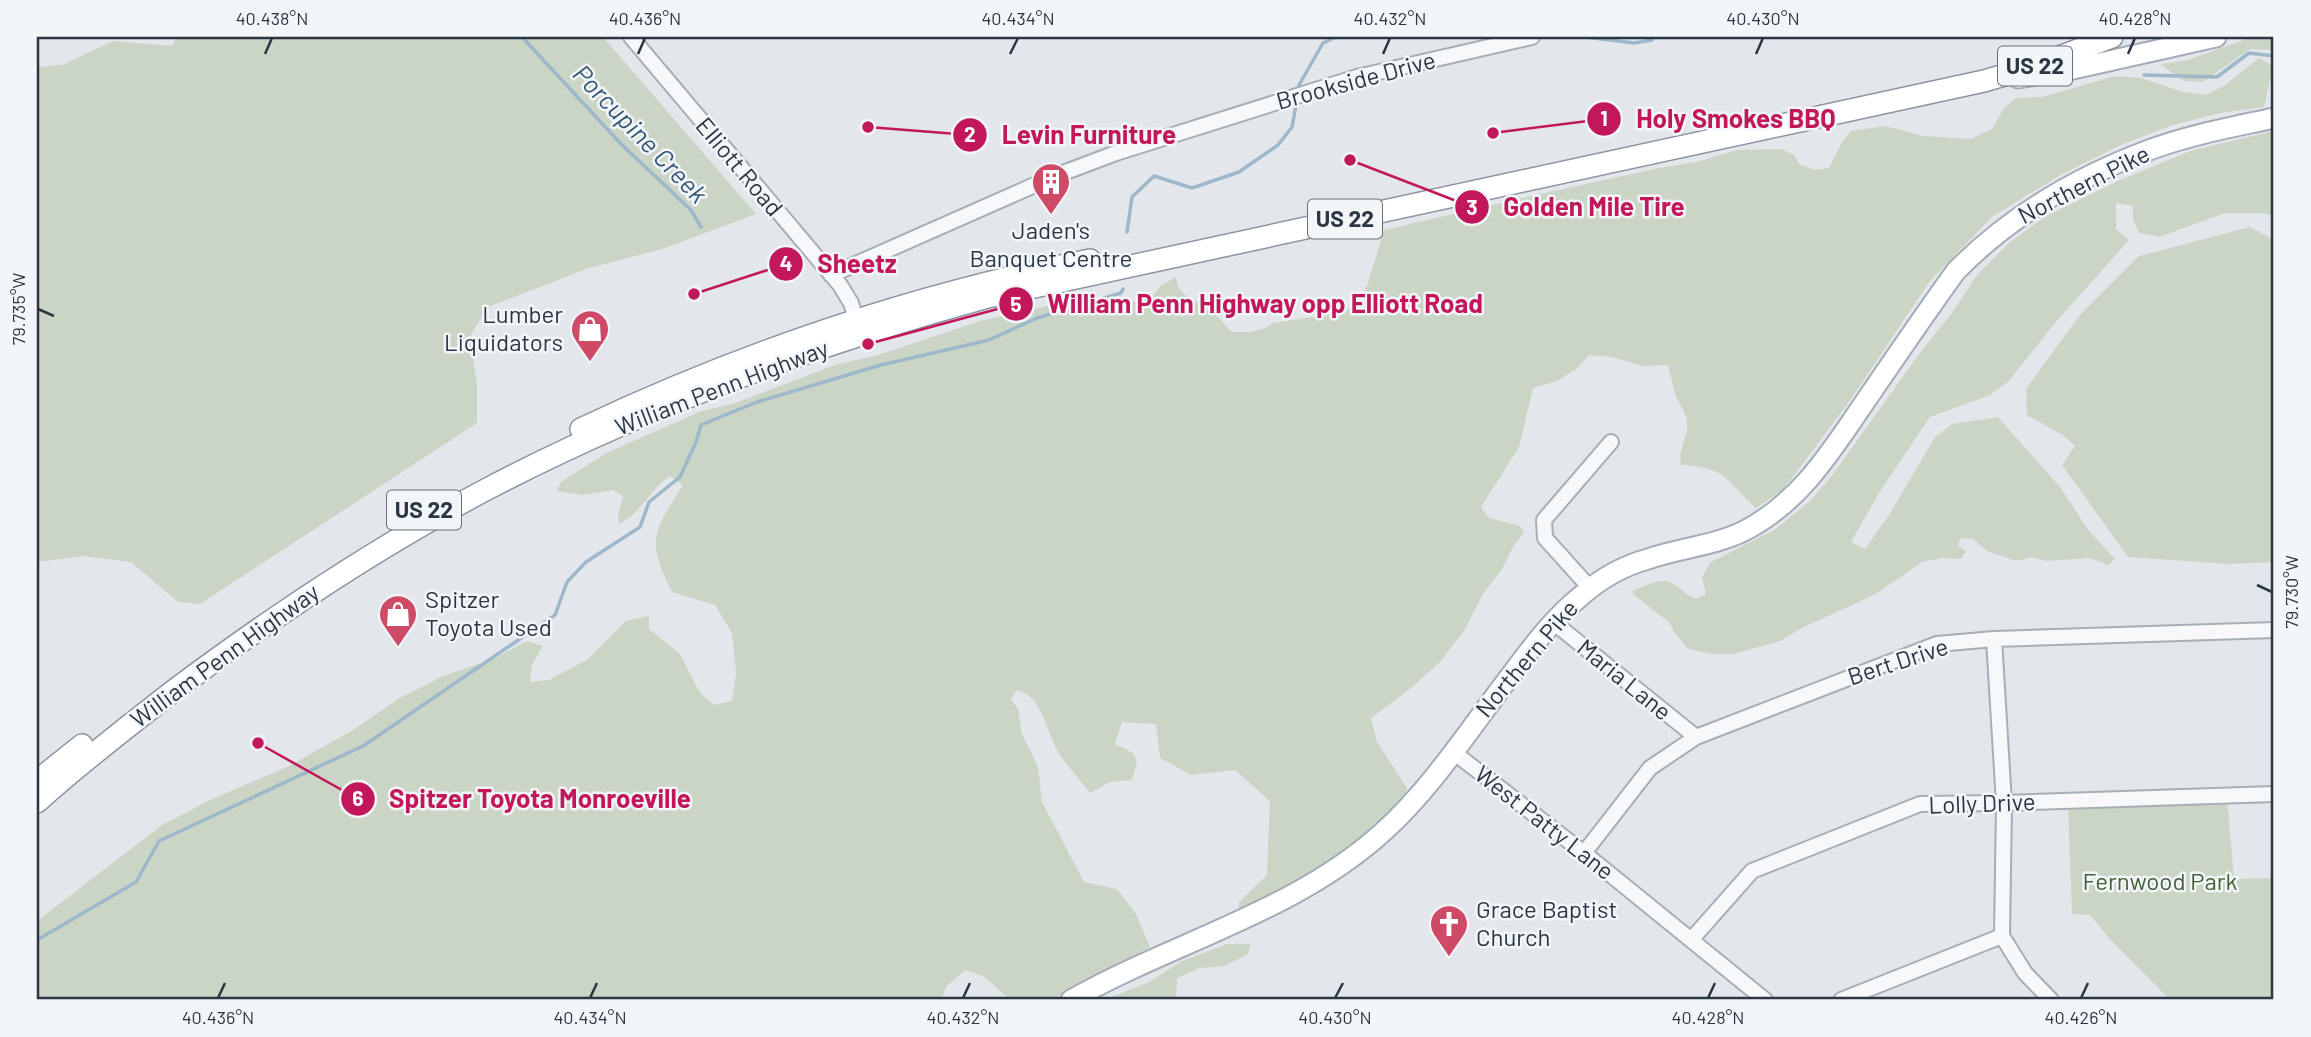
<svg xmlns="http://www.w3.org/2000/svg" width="2311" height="1037" font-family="Barlow,sans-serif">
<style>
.green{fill:#cad5c5}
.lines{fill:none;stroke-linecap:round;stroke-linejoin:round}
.stream{stroke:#9fb7cb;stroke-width:3.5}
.minor-casing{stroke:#a8aeb6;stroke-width:18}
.major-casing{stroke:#a3acb7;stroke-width:23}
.highway-casing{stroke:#8b95a2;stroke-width:24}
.minor{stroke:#f6f8fa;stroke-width:14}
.major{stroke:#fff;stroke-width:19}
.highway{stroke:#fff;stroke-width:21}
.ticks{fill:none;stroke:#2b3644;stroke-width:2.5}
.labels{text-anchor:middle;stroke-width:5;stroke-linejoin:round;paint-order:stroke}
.shield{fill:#f3f6f9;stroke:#67707a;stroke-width:2}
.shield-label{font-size:23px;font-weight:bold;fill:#2b3644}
.street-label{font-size:24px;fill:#2b3644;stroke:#f3f6f9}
.poi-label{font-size:24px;fill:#2b3644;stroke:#f3f6f9;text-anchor:start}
.park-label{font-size:24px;fill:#426038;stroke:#f3f6f9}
.water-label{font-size:26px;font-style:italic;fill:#355778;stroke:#f3f6f9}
.leader{fill:none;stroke:#c2185b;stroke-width:2.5}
.callout-dot{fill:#c2185b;stroke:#f3f6f9;stroke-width:2.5}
.mark-label{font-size:21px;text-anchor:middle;font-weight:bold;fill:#fff}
.callout-label{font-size:26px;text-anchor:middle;font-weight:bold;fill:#c2185b;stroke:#f3f6f9;stroke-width:5;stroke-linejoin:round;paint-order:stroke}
.neatline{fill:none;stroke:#2b3644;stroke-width:2.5}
.ticks-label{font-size:18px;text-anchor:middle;fill:#2b3644}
</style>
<rect width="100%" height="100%" fill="#e3e7eb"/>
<path class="green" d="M177,37H603L756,214L662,249L589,268L488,307L470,336L477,385V423L200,604L178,602L131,562L83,556L37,562V67L62,65L113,41L172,46Z
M2252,37H2274V50L2250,49L2203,82L2184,81L2160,64L2188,60Z
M2259,58L2273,66L2264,107L2220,113L2173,125L2123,144L2062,174L1992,217L1930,281L1851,399L1783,490L1756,508C1726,481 1727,467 1681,465L1680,454L1687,432V418L1675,394L1668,365L1642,366L1612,357L1589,355L1576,369L1557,381L1533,388L1519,447L1481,507L1489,518L1520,526L1524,533L1514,545L1502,569L1483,594L1465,629L1441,661L1411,688L1371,718L1377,742L1407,788C1404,802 1395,809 1385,818C1343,860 1291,886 1238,912L1239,902L1267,875L1270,801L1235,770L1191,775L1160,758L1156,724L1122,722L1115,744L1133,753L1137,762L1132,780L1110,782L1090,793C1080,780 1068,767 1059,753C1046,733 1044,697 1017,690L1011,699L1018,709L1022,734L1038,767L1042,802L1084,882L1117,889L1136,914L1150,947L1052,1000H1010L985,977L965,970L946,987L941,1000H37V921L162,825L212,799L289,766L353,730L400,698L441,677L495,658L527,641L543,646L532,665L530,682L549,680L588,659L626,621L649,616V629L680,654L700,693L714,705L732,701L736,673L732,633L715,605L672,592C645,538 654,532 683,485L670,476C650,489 640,515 619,524L618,515L623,496L613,490L582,495L557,491L561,482L606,453L702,411L735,403L835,365L878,355L980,321L1075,300L1117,303L1132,302L1153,295L1162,285L1176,277C1178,299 1197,299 1212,311C1219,317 1225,326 1232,332H1250L1265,328L1273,323L1340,313L1352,307L1361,299L1368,283L1384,230L1540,194L1659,168L1697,162L1737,150L1781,149L1794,155L1799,164L1814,170L1829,168L1842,142L1851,131L1885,126L1924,136L1970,139L1992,129L2004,108L2016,98L2042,97L2115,76L2141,78L2183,92L2205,95L2224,86Z
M2269,132H2274V216L2263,213H2225L2159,237L2139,233L2133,220V206L2116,203V229L2129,240L2055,323L2008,382L1990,395L1930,417L1879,493L1851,542L1865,549L1891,512L1935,437L1952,424L1998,417L2060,487L2089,531L2115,559L2108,565L2090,558L2046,561L2032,557L2016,561L1987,551L1973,539L1960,538L1958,546L1966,551L1961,559L1943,558L1922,562L1876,594L1804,627L1780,641L1734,654H1713L1688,649L1674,632L1670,623L1634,595L1632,591C1643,587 1661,576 1672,583C1681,588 1684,594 1696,599L1706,594L1702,577L1711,562L1776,529L1810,501L1831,477L1919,354L1952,313L1977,275L2009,243L2046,216L2118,181L2190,151Z
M2250,227L2274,240V562L2228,564L2128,557L2062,465L2075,446L2064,436L2027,415L2026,389L2079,316L2139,256Z
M2227,796L2234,879L2274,878V1000H2170L2109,938L2090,915L2072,914L2068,803Z
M1227,944H1251L1247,955L1224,966L1200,968L1177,978L1176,1000H1104L1149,982L1182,961Z"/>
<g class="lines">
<path class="stream" d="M522,37L621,144L691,210L701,227
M1585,37L1634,43L1652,40
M2144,75L2217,77L2249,53L2274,56
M1298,92L1299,85L1323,43L1336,37
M1127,232L1132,197L1154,176L1192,188L1239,172L1278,145L1292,127L1297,100
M37,940L136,882L159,841L363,746L555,615L567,582L586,562L640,527L649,502L680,477L696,442L701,425L757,402L881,365L989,340L1037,318L1121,293L1123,289"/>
<defs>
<path id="minor" d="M631,37L840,285L851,303L858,326
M831,275L1055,176L1116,153L1357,77L1532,37
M1590,588L1545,538L1544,520L1611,442
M1553,622L1696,737
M1994,639L2004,803L2002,936L2025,973L2051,1000
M1452,751L1584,853L1765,1000
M1584,853L1650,768L1696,737L1937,644L1994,639L2274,630
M1691,940L1752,871L1920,804L2004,803L2274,794
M1841,1000L2002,936"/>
<path id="major" d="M2018,78L2073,69L2216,37
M1071,1000C1173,942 1295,912 1383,832C1433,787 1473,724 1514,671C1534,644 1555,617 1581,596C1600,579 1623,566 1648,559C1680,548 1713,546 1744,531C1803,501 1835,445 1871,393C1899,352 1927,311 1956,271C2010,216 2077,177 2149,150C2189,135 2233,127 2274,118"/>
<path id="highway" d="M581,429C744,352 913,295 1090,260
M37,781L82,745
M37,802C80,763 126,728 172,692C272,617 377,547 489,488C646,406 817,344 988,297L1984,81L2038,65L2112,37"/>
</defs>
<use href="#minor" class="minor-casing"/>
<use href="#major" class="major-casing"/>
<use href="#highway" class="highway-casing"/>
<use href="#minor" class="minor"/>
<use href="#major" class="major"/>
<use href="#highway" class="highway"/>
</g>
<path class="ticks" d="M265,54L272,38M638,54L645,38M1010,54L1018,38M1383,54L1390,38M1756,54L1763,38M2128,54L2135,38M38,309L54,316M2257,585L2272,592M218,998L225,983M590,998L597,983M963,998L970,983M1335,998L1343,983M1708,998L1715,983M2081,998L2088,983"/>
<defs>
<symbol id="building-pin" viewBox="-11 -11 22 30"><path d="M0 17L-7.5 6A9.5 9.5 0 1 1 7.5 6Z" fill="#ce4a67" stroke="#f3f6f9"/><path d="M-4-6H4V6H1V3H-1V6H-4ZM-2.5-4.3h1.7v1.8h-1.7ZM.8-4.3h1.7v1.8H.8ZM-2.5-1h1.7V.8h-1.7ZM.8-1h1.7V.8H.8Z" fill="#fff"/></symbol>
<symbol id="shop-pin" viewBox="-11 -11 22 30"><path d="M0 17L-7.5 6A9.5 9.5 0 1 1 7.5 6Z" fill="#ce4a67" stroke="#f3f6f9"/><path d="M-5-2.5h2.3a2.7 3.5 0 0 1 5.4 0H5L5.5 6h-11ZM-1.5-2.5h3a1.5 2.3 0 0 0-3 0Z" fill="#fff"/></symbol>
<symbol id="church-pin" viewBox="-11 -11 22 30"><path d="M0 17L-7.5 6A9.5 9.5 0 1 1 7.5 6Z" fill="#ce4a67" stroke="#f3f6f9"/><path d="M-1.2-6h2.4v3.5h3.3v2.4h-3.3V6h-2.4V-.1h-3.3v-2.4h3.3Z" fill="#fff"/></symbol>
</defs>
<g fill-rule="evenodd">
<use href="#building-pin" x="1029" y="160" width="44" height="60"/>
<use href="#shop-pin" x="568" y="307" width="44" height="60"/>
<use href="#shop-pin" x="376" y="592" width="44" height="60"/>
<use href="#church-pin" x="1427" y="902" width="44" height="60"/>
</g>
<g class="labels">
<g class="shield">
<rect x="1998" y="46.5" width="74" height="39" rx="5"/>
<rect x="1308" y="199.5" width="74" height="39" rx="5"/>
<rect x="387" y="490.5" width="74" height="39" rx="5"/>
</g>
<g class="shield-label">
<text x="2035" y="74">US 22</text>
<text x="1345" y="227">US 22</text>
<text x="424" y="518">US 22</text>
</g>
<g class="street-label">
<text transform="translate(1356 81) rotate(-15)" y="8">Brookside Drive</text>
<text transform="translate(739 167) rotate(50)" y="8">Elliott Road</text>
<text transform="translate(2084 185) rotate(-27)" y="8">Northern Pike</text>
<text transform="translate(722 388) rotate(-21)" y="8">William Penn Highway</text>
<text transform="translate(225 656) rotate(-36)" y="8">William Penn Highway</text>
<text transform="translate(1527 659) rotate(-50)" y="8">Northern Pike</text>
<text transform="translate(1898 662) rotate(-18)" y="8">Bert Drive</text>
<text transform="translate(1624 680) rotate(39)" y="8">Maria Lane</text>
<text transform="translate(1982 804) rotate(-2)" y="8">Lolly Drive</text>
<text transform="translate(1544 823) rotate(38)" y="8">West Patty Lane</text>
</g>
<g class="poi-label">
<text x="1051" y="239" text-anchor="middle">Jaden's<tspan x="1051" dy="28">Banquet Centre</tspan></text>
<text x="563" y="323" text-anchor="end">Lumber<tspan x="563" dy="28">Liquidators</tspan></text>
<text x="425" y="608">Spitzer<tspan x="425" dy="28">Toyota Used</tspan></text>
<text x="1476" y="918">Grace Baptist<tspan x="1476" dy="28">Church</tspan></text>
</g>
<g class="park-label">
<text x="2160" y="890">Fernwood Park</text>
</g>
<g class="water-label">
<text transform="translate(640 134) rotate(46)" y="9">Porcupine Creek</text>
</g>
</g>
<path class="leader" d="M1493 133L1604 119M868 127L970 135M1350 160L1472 207M694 294L786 264M868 344L1016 304M258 743L358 799"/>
<g class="callout-dot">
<circle cx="1493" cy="133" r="7"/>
<circle cx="868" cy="127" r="7"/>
<circle cx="1350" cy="160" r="7"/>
<circle cx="694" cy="294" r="7"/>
<circle cx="868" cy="344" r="7"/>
<circle cx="258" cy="743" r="7"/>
<circle cx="1604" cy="119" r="18"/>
<circle cx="970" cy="135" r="18"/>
<circle cx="1472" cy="207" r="18"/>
<circle cx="786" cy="264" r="18"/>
<circle cx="1016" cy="304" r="18"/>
<circle cx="358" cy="799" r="18"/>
</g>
<g class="mark-label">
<text x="1604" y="126">1</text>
<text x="970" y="142">2</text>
<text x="1472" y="215">3</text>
<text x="786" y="271">4</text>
<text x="1016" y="312">5</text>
<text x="358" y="806">6</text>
</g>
<g class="callout-label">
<text x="1736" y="128">Holy Smokes BBQ</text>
<text x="1089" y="144">Levin Furniture</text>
<text x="1594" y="216">Golden Mile Tire</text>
<text x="857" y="273">Sheetz</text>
<text x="1265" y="313">William Penn Highway opp Elliott Road</text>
<text x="540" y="808">Spitzer Toyota Monroeville</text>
</g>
<rect width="2311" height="1037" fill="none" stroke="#f3f6f9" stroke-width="77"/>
<rect x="38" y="38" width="2234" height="960" class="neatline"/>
<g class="ticks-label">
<text x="272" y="25">40.438°N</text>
<text x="645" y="25">40.436°N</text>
<text x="1018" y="25">40.434°N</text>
<text x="1390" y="25">40.432°N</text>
<text x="1763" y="25">40.430°N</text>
<text x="2135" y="25">40.428°N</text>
<text transform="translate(19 309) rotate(-90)" y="6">79.735°W</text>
<text transform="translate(2292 592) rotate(-90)" y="6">79.730°W</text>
<text x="218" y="1024">40.436°N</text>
<text x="590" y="1024">40.434°N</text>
<text x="963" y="1024">40.432°N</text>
<text x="1335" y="1024">40.430°N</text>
<text x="1708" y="1024">40.428°N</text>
<text x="2081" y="1024">40.426°N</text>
</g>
</svg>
